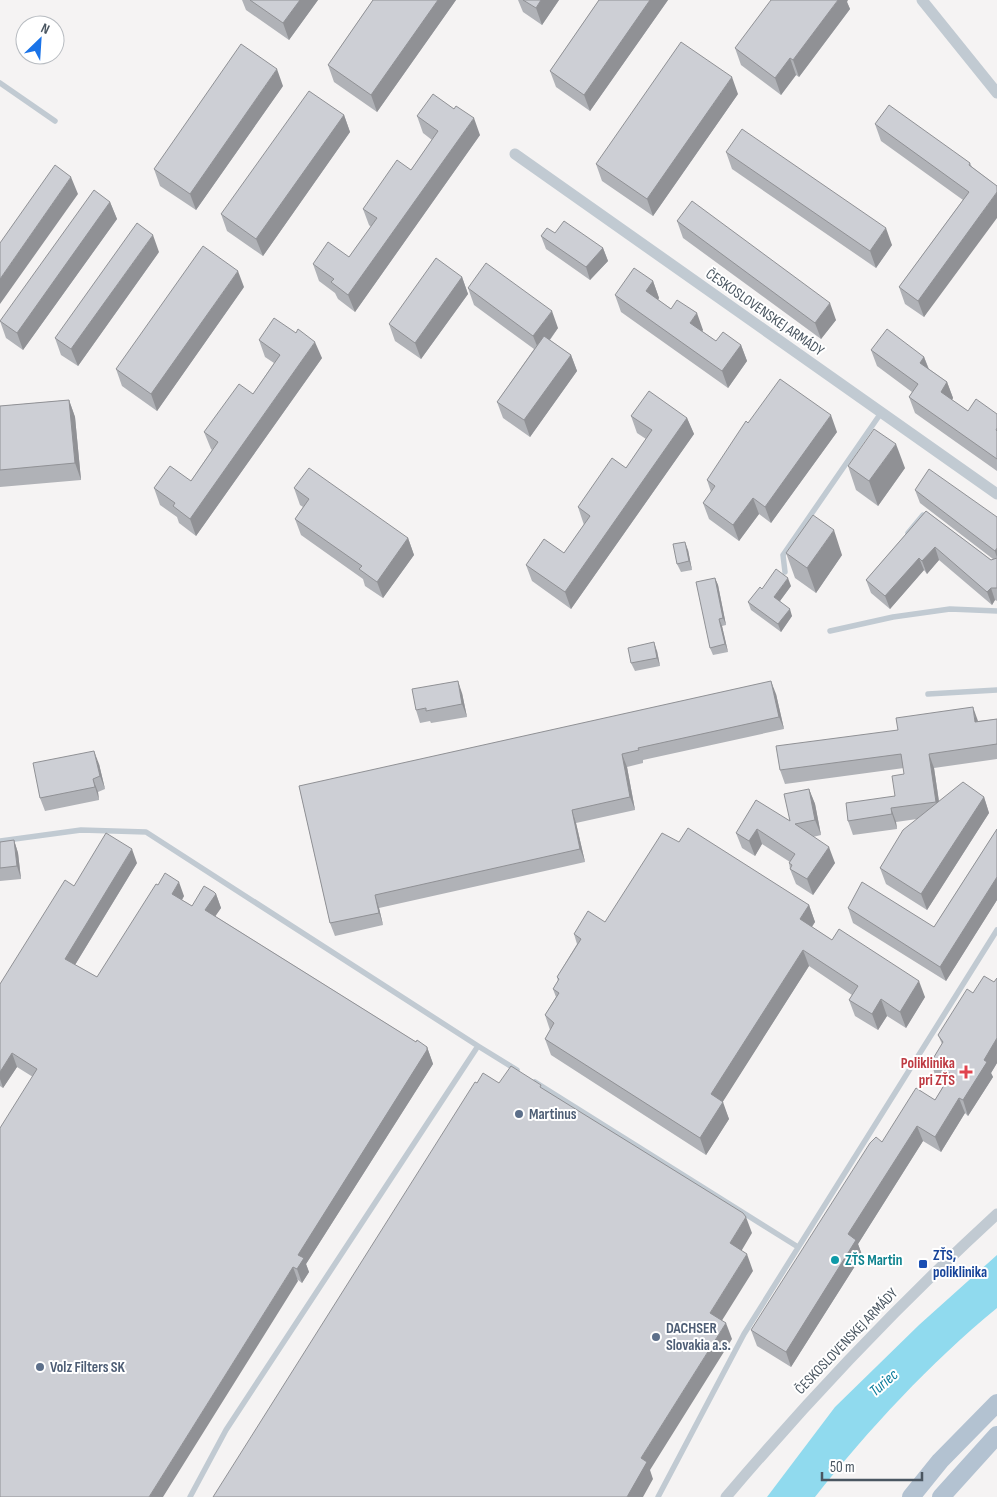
<svg xmlns="http://www.w3.org/2000/svg" width="997" height="1497" font-family="'Sofia Sans Condensed',sans-serif">
<style>
.water{fill:#90daee}
.lines{fill:none;stroke-linecap:round;stroke-linejoin:round}
.service{stroke:#c1cad2;stroke-width:5.5}
.minor{stroke:#c1cad2;stroke-width:11}
.primary{stroke:#b3c2d1;stroke-width:18}
.wall{fill:#b0b2b7}
.shaded-wall{fill:#909195}
.building{fill:#cdcfd5;stroke:#909195}
.health-dot{fill:#e0444e;stroke:#fff;stroke-width:2}
.service-dot{fill:#5c6f8a;stroke:#fff;stroke-width:2}
.culture-dot{fill:#0f9aa8;stroke:#fff;stroke-width:2}
.transit-dot{fill:#1a4fb4;stroke:#fff;stroke-width:2}
.labels{text-anchor:middle;stroke-width:4;stroke-linejoin:round;paint-order:stroke}
.street-label{font-size:15px;fill:#4a5661;stroke:#fff}
.health-label{font-size:15px;font-weight:bold;fill:#be3a42;stroke:#fff;text-anchor:end}
.service-label{font-size:15px;font-weight:bold;fill:#4e5e75;stroke:#fff;text-anchor:start}
.transit-label{font-size:15px;font-weight:bold;fill:#164399;stroke:#fff;text-anchor:start}
.culture-label{font-size:15px;font-weight:bold;fill:#0d838f;stroke:#fff;text-anchor:start}
.water-label{font-size:16px;font-style:italic;fill:#0c7c9b;stroke:#fff}
</style>
<rect width="100%" height="100%" fill="#f5f3f3"/>
<path class="water" d="M997,1255V1308C929,1364 870,1428 815,1497H767L835,1407L919,1325Z"/>
<g class="lines">
<path class="service" d="M0,83L55,121
M908,533L923,515L929,518
M785,572L783,555L881,413
M830,631L893,617L950,609L997,611
M928,694L997,690
M0,841L81,830L146,832L478,1046
M535,1082L798,1247
M190,1497L226,1430L478,1046L517,1070
M658,1497L744,1334L997,930"/>
<path class="minor" d="M922,0L997,93
M515,154L997,494
M726,1497C811,1397 900,1303 997,1214"/>
<path class="primary" d="M911,1497L940,1461L997,1403
M941,1497L997,1435"/>
</g>
<path class="wall" d="M242,0H318L289,40L246,10Z
M373,0H456L377,112L334,82L328,65Z
M518,0H559L542,25L523,12Z
M599,0H668L590,111L556,87L550,71Z
M847,2L850,9L799,77L796,75L781,95L741,65L735,48Z
M283,86L196,210L160,186L154,169Z
M738,94L653,216L602,181L596,164Z
M344,115L350,132L263,256L227,231L221,214Z
M417,116L480,135L355,312L338,299L335,293L319,281L313,264L349,257L371,227L369,225L363,209L411,170L432,140L423,133Z
M875,124L970,163L972,167L997,186L924,317L905,304L899,287L963,200L881,141Z
M726,152L892,245L876,268L732,169Z
M110,202L117,219L23,350L6,338L0,321Z
M677,221L836,320L821,339L683,238Z
M541,236L603,248L608,261L590,280L546,249Z
M159,252L78,366L61,355L55,338Z
M462,277L468,294L421,359L395,341L389,324Z
M653,281L659,298L658,300L703,330L702,331L716,341L741,345L747,361L728,388L621,312L615,295Z
M244,287L157,411L122,386L116,369Z
M468,288L558,328L550,340L571,355L577,371L530,437L503,418L497,402L534,349L474,305Z
M259,340L322,358L196,536L179,523L177,517L160,505L154,488L191,481L212,450L211,449L204,432L253,394L274,363L265,357Z
M871,350L924,357L929,369L947,382L953,398L952,400L968,411L997,414V471L915,413L909,397L912,392L877,366Z
M69,400L75,417L81,480L0,487V406Z
M631,416L687,418L694,434L571,609L532,581L526,565L564,553L584,525L578,507L626,468L646,439L637,433Z
M748,423L837,432L771,523L759,514L739,541L709,519L703,503L711,492L707,480Z
M848,466L905,468L878,506L856,490Z
M294,488L408,538L414,555L383,598L365,586L363,579L301,535L295,519L303,507L300,505Z
M915,490L997,517V601L995,600L992,605L939,560L927,574L924,570L890,609L871,593L866,580L926,511L991,560L993,559L920,503Z
M688,550L692,570L681,572L677,564Z
M786,553L842,555L816,593L795,578Z
M715,578L718,585L726,625L722,626L728,652L713,655L710,648Z
M791,586L780,601L792,616L781,632L751,610L748,602L762,589Z
M657,651L660,666L635,671L631,663Z
M462,693L467,717L431,723L430,721L420,723L416,710Z
M776,694L784,729L643,760V763L627,767L635,810L576,823L585,862L379,908L383,925L335,936L330,923L299,786Z
M997,719V759L934,768L939,801L984,797L989,813L927,910L886,884L880,868L917,819L896,822L897,829L853,835L848,821L895,796L904,774V768L785,784L780,770L978,721Z
M99,764L105,789L98,792L99,800L45,811L40,798Z
M809,789L815,804L821,835L813,837L835,863L813,895L796,884L790,869L789,863L790,862L762,844L755,856L742,848L736,833L790,821Z
M997,829V900L946,981L853,923L848,908L934,927Z
M14,840L18,853L21,879L0,881V842Z
M679,842L809,905L815,922L812,927L832,940L925,997L906,1028L887,1016L878,1030L855,1016L849,1000L852,995L809,966L722,1102L729,1119L706,1155L551,1055L545,1039L550,1030L545,1015L556,997L553,989L558,981L557,977L577,944L574,934L605,922Z
M137,863L75,965L97,977L158,885L184,896L182,900L192,906L216,894L221,908L215,916L416,1042L427,1047L432,1061L433,1064L306,1264L309,1272L302,1283L33,1077L17,1067L3,1088L0,1086V984L74,886Z
M997,978V1063L991,1073L993,1077L968,1116L965,1113L941,1152L923,1141L858,1244L862,1255L791,1367L757,1346L751,1330L882,1142L935,1100L945,1083L936,1078L931,1062L942,1044L938,1035L973,993L994,982Z"/>
<path class="shaded-wall" d="M300,0H318L289,40L283,23Z
M438,0H456L377,112L371,95Z
M541,0H559L542,25L536,8Z
M650,0H668L590,111L584,95Z
M838,0H848L847,2L850,9L799,77L793,60Z
M790,58L796,75L781,95L775,78Z
M277,69L283,86L196,210L190,194Z
M732,77L738,94L653,216L647,199Z
M344,115L350,132L263,256L256,239Z
M474,118L480,135L355,312L348,295Z
M71,177L78,194L0,304V279Z
M997,192V218L924,317L918,301Z
M110,202L117,219L23,350L17,333Z
M886,228L892,245L876,268L870,251Z
M153,235L159,252L78,366L71,349Z
M603,248L608,261L590,280L586,267Z
M238,271L244,287L157,411L151,394Z
M462,277L468,294L421,359L415,343Z
M653,281L659,298L652,308L646,291Z
M830,303L836,320L821,339L815,323Z
M552,311L558,328L540,353L533,336Z
M697,313L703,330L696,340L690,323Z
M315,342L322,358L196,536L190,519Z
M741,345L747,361L728,388L722,371Z
M571,355L577,371L530,437L524,420Z
M924,357L930,373L920,363Z
M947,382L953,398L947,408L941,392Z
M69,400L75,417L81,480L75,463Z
M831,415L837,432L771,523L765,507Z
M687,418L694,434L571,609L565,592Z
M896,444L905,468L878,506L869,481Z
M753,498L759,514L739,541L733,525Z
M834,530L842,555L816,593L807,568Z
M408,538L414,555L383,598L377,582Z
M685,542L688,550L692,570L689,561Z
M935,547L939,560L927,574L922,561Z
M997,548V558L995,551Z
M919,558L924,570L890,609L885,596Z
M715,578L718,585L726,625L723,618Z
M788,578L791,586L777,605L774,597Z
M991,588L995,600L992,605L987,592Z
M790,609L792,616L781,632L778,624Z
M719,619L722,626L728,652L725,644Z
M654,642L657,651L660,666L657,658Z
M458,681L462,693L467,717L462,704Z
M771,681L776,694L784,729L779,717Z
M973,707L978,721L980,736L975,722Z
M94,751L99,764L105,789L100,776Z
M622,754L627,767L635,810L630,797Z
M929,754L934,768L941,816L936,802Z
M93,779L98,792L99,800L95,787Z
M809,789L815,804L821,835L815,820Z
M984,797L989,813L927,910L921,894Z
M891,808L896,822L897,829L892,814Z
M572,810L576,823L585,862L580,849Z
M757,829L762,844L755,856L749,841Z
M14,840L18,853L21,879L17,866Z
M829,847L835,863L813,895L807,879Z
M132,849L137,863L70,973L65,959Z
M997,877V900L946,981L940,967Z
M179,882L184,896L177,908L172,894Z
M216,894L221,908L210,924L205,910Z
M375,895L379,908L383,925L379,913Z
M809,905L815,922L806,935L800,919Z
M803,950L809,966L717,1111L711,1094Z
M919,981L925,997L906,1028L900,1012Z
M881,999L887,1016L878,1030L872,1014Z
M997,1038V1063L991,1073L993,1077L968,1116L963,1100L984,1060Z
M427,1047L432,1061L433,1064L306,1264L309,1272L302,1283L297,1269L298,1255Z
M12,1053L17,1067L3,1088L0,1079V1072Z
M959,1098L965,1113L941,1152L935,1137Z
M723,1102L729,1119L706,1155L700,1138Z
M917,1126L923,1141L858,1244L862,1255L791,1367L786,1352L848,1234Z
M746,1217L752,1233L736,1260L730,1243Z
M747,1254L753,1271L716,1330L710,1313Z
M293,1267L298,1281L163,1497H149Z
M726,1323L732,1339L650,1470L653,1479L643,1497H627L641,1458Z"/>
<path class="building" d="M250,0H300L283,23Z
M373,0H438L371,95L328,65Z
M523,0H541L536,8Z
M599,0H650L584,95L550,71Z
M771,0H838L793,60L790,58L775,78L735,48Z
M681,42L732,77L647,199L596,164Z
M241,44L277,69L190,194L154,169Z
M309,91L344,115L256,239L221,214Z
M433,94L454,109L456,106L474,118L348,295L331,282L334,279L313,264L328,242L349,257L377,218L363,209L397,160L411,170L438,131L417,116Z
M889,105L970,163L969,165L997,186V192L918,301L899,287L969,192L875,124Z
M742,129L886,228L870,251L726,152Z
M55,165L71,177L0,279V243Z
M94,190L110,202L17,333L0,321Z
M692,201L830,303L815,323L677,221Z
M564,221L603,248L586,267L541,236L547,228L555,233Z
M137,223L153,235L71,349L55,338Z
M203,246L238,271L151,394L116,369Z
M436,258L462,277L415,343L389,324Z
M486,263L552,311L533,336L468,288Z
M634,268L653,281L646,291L671,309L677,300L697,313L690,323L716,341L723,332L741,345L722,371L615,295Z
M274,318L296,333L298,329L315,342L190,519L173,506L175,503L154,488L170,466L191,481L218,442L204,432L239,384L253,394L280,355L259,340Z
M887,329L924,357L920,363L947,382L941,392L968,411L976,399L997,414V428L996,430L997,431V459L909,397L918,384L871,350Z
M544,336L571,355L524,420L497,402Z
M780,379L831,415L765,507L753,498L733,525L703,503L715,486L707,480L746,421L748,423Z
M649,391L687,418L565,592L526,565L544,539L564,553L590,516L578,507L612,458L626,468L652,430L631,416Z
M69,400L75,463L0,470V406Z
M874,429L896,444L869,481L848,466Z
M309,468L408,538L377,582L359,569L362,566L295,519L309,499L294,488Z
M929,469L997,517V548L995,551L915,490Z
M926,511L991,560L997,558V588H991L987,592L935,547L922,561L919,558L885,596L866,580Z
M813,515L834,530L807,568L786,553Z
M685,542L689,561L677,564L673,544Z
M776,569L788,578L774,597L790,609L778,624L748,602L760,587L762,589Z
M715,578L723,618L719,619L725,644L710,648L696,582Z
M654,642L657,658L631,663L628,648Z
M458,681L462,704L426,711V708L416,710L412,689Z
M771,681L779,717L638,748L639,750L622,754L630,797L572,810L580,849L375,895L379,913L330,923L299,786Z
M973,707L975,722L997,719V744L929,754L936,802L891,808L892,814L848,821L846,803L895,796L892,776L904,774L901,754L780,770L776,746L898,730L896,718Z
M94,751L100,776L93,779L95,787L40,798L33,763Z
M963,782L984,797L921,894L880,868L903,830Z
M809,789L815,820L795,824L829,847L807,879L790,869L792,865L789,863L795,854L757,829L749,841L736,833L756,800L790,821L784,794Z
M688,828L809,905L800,919L832,940L839,929L919,981L900,1012L881,999L872,1014L849,1000L858,986L803,950L711,1094L723,1102L700,1138L545,1039L554,1023L545,1015L559,993L553,989L559,979L557,977L581,939L574,934L588,911L605,922L662,833L679,842Z
M997,829V877L940,967L848,908L862,882L934,927Z
M106,833L132,849L65,959L97,977L156,884L158,885L165,873L179,882L172,894L192,906L204,886L214,892L216,894L205,910L416,1042L417,1040L427,1047V1050L298,1255L304,1258L297,1269L293,1267L149,1497H0V1128L37,1069L12,1053L0,1072V984L65,880L74,886Z
M14,840L17,866L0,868V842Z
M984,976L994,982L997,978V1038L984,1060L987,1062L963,1100L959,1098L935,1137L917,1126L848,1234L856,1240L786,1352L751,1330L870,1143L876,1137L882,1142L916,1088L935,1100L951,1074L931,1062L943,1042L938,1035L967,989L973,993Z
M511,1066L541,1085L540,1087L743,1213L746,1217L730,1243L747,1254L710,1313L726,1323L641,1458L647,1462L627,1497H213L475,1082L477,1083L483,1073L499,1083Z"/>
<path class="health-dot" d="M963.5 1064.5h5v5h5v5h-5v5h-5v-5h-5v-5h5z"/>
<g class="service-dot">
<circle cx="519" cy="1114" r="5"/>
<circle cx="656" cy="1337" r="5"/>
<circle cx="40" cy="1367" r="5"/>
</g>
<circle class="culture-dot" cx="835" cy="1260" r="5"/>
<rect class="transit-dot" x="918" y="1259" width="10" height="10" rx="2.5"/>
<g class="labels">
<g class="street-label">
<text transform="translate(765 312) rotate(35)" y="5">ČESKOSLOVENSKEJ ARMÁDY</text>
<text transform="translate(846 1341) rotate(-46)" y="5">ČESKOSLOVENSKEJ ARMÁDY</text>
</g>
<g class="health-label">
<text x="955" y="1068">Poliklinika<tspan x="955" dy="17">pri ZŤS</tspan></text>
</g>
<g class="service-label">
<text x="529" y="1119">Martinus</text>
<text x="666" y="1333">DACHSER<tspan x="666" dy="17">Slovakia a.s.</tspan></text>
<text x="50" y="1372">Volz Filters SK</text>
</g>
<g class="transit-label">
<text x="933" y="1260">ZŤS,<tspan x="933" dy="17">poliklinika</tspan></text>
</g>
<g class="culture-label">
<text x="845" y="1265">ZŤS Martin</text>
</g>
<g class="water-label">
<text transform="translate(883 1382) rotate(-41)" y="6">Turiec</text>
</g>
</g>
<g transform="translate(40 40) rotate(25)"><circle r="24" fill="#ffffff" stroke="#b7bbc0"/>
<path d="M0-4L9 19L0 12L-9 19Z" fill="#1a73e8"/>
<text y="-8" font-size="14" font-weight="bold" text-anchor="middle" fill="#4a5661">N</text>
</g>
<path d="M822 1472v8h100v-8" fill="none" stroke="#4a5661" stroke-width="2.5"/>
<text x="830" y="1472" font-size="15" fill="#4a5661" stroke="#ffffff" stroke-width="4" paint-order="stroke">50 m</text>
</svg>
